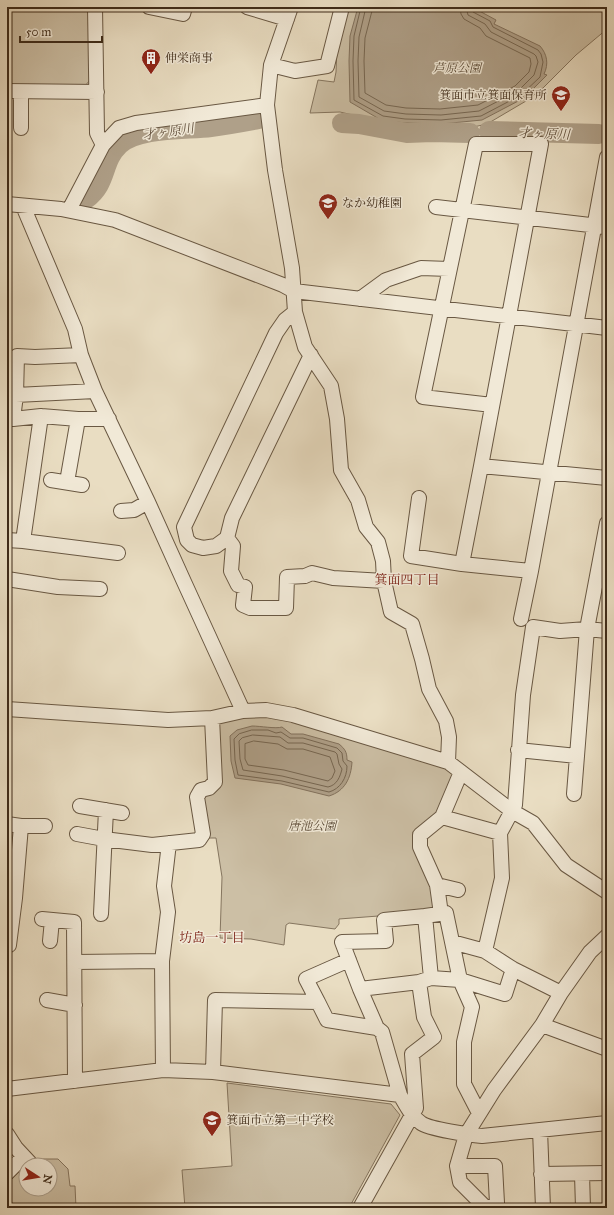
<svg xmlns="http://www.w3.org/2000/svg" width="614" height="1215" font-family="'IM FELL Great Primer','Noto Serif JP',serif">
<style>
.green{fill:#ccbfa5;stroke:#85755f}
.water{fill:#afa089;stroke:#82715c}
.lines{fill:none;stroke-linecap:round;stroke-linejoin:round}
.shore{stroke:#766651;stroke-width:1}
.river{stroke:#afa089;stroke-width:20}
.minor-casing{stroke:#695843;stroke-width:16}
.minor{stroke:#f1e9d7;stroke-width:14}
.labels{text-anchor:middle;stroke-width:3;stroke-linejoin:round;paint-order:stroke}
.poi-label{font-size:12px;fill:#3e2b19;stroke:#f1e9d7;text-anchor:start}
.park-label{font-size:12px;font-style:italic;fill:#5a4935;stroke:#f1e9d7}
.water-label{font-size:13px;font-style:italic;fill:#604e3b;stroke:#f1e9d7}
.neighbourhood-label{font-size:13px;fill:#7a1f14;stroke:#f1e9d7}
</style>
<rect width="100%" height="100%" fill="#e9ddc2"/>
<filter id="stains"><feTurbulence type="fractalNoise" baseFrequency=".005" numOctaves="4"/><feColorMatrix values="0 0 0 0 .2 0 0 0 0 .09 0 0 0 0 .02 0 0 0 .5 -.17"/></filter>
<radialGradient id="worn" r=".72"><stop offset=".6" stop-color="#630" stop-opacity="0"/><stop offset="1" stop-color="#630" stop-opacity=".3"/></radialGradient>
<path class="green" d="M7,7H89L90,80L84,87L7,85Z
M348,7H607V29L576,55L543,88L526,101L487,124L469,128L448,130L400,126L340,112L310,113L318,80L334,82L336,72L337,47Z
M243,715L282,716L441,764L454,774L438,812L421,829L429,877L437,906L431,912L339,919V924L335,929L289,923L286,925L284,945L251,939L220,938L222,877L216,838H207L199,798L208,793L219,723Z
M227,1083L391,1104L400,1115L349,1208H185L182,1170L232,1166Z
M43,1159H58L68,1169L70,1186H75L76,1208H16L7,1196V1184L24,1167H26V1189H50V1165H38Z"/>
<path class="water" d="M358,7H472L496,20L494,24L540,46C547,54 549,64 544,74L547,75L524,98L482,120L441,124L405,123L381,120L350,102L349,61L350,36Z
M252,726C260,726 276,729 282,727L291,734H303L339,744C345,749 347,752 347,760L352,762C351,778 345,791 329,796L281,784L235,778L231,761L230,736L237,730Z"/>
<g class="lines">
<path class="shore" d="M361,7L354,36L353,61L354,100L383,116L405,119L441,120L481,116L521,95L540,77L543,62L541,54L538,50L493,27L490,21L473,12L471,7
M366,7L359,37L358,61L359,97L384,111L406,114L441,115L479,111L518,91L534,75L538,62L536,56L534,54L491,32L485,24L468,15L466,7
M373,7L365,38L364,61L365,93L386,105L406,108L440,109L478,105L515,86L529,72L531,64L530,58L486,36L480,28L464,19L461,14L460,7
M252,730H268L276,733L281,732L290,738H303L337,748L342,753L343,761L347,766C347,778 340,789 329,792L282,781L238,775L235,760L234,739L239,734Z
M253,735L280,737L288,743H303L335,752L337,754L339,764L342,769C340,777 337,785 328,787L282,776L243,770L240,759L239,741L242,738Z
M254,741L278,744L287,749H303L330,757L335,771L332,778L328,781L284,770L248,765L245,759V744Z"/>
<path class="river" d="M342,123L359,124L407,133L432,132L470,133
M489,131L599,134
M86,199C108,183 101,162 119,145C137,127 186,130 211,127C227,125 243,122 259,119"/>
<defs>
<path id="minor" d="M95,7L97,133L103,145
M149,7L183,14L185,7
M247,7L287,19
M291,7L271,65L267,105L275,170L292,268L295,312L305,347L331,386L337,419L341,470L358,500L366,527L378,542L383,561L384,581L391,612L412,624L422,659L429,689L446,721L449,737L448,762
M271,65L295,71L327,66L342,7
M7,91L97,92
M21,92V128
M7,204L61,209L115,220L283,285L294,291L607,328
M23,206L75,329L81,355L95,391L148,502L185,584L243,711
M436,207L607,227
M69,210L103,145L119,128L136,123L267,105
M360,299L386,280L421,268L449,269
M295,312L285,320L276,333L184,527L187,540L192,545L203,548L216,546L227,538L232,518L311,355
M81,355L35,357L17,356L16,395L13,419L41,416L78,419H109
M16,395L95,391
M481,466L607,478
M51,480L82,485
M67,482L78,419
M419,498L411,556L462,564L531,571
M121,511L134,510L148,502
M227,538L233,546L231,571L238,585L245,587L243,605L250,608H286L287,577L305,576L312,573L333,578L384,581
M7,540L23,541L118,553
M23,541L41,416
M462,564L481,466L541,144H476L423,397L492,405
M7,579L58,587L100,589
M521,619L531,571L607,157
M7,709L168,720L212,718L243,711L266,710L293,715L448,762L512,811L533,823L566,865L607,892
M518,750L577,756
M574,794L587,629L607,523
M80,806L122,813
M442,817L500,833
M7,824L21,826H45
M77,834L104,839L152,845L199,840L203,834L197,797L201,790L209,788L215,782L212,718
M437,885L458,890
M101,914L106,810
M441,914L437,885L420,847V835L442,817L461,772
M42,919L74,922L75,1081
M50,941L52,920
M452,942L485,951L513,969L561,993
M7,946L9,945L15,898L21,826
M485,951L502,878L500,833L515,805L523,695L533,627L560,631L587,629L607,631
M75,962L162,961
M431,978L425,916L446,913L460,980L472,1007L464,1042V1084L479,1113
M360,989L419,982L431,978L460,980L505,994L513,969
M47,1000L75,1005
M318,1002L327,1020L377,1028L382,1032L400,1095
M542,1025L607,1049
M377,1028L360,989L342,942L386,941L384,920L425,916
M163,1070L162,961L168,912L164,886L169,843
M213,1072L215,1000L318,1002L306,979L349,960
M7,1089L163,1070L213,1072L400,1095C406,1105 411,1116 421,1123C429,1129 470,1135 482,1136L607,1123
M540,1130L543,1208
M7,1134L16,1148L30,1163
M457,1166H495L497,1203L490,1208
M7,1173L23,1157
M541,1174L607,1173
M582,1174L583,1208
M360,1208L416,1108L412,1054L434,1037L424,1017L419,982
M486,1208L460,1182L457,1166L466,1135L494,1090L542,1025L561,993L590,952L607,936"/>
</defs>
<use href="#minor" class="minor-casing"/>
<use href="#minor" class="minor"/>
</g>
<defs>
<symbol id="building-pin" viewBox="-11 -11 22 30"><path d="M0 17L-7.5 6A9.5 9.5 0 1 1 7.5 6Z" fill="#8f2418" stroke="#f1e9d7"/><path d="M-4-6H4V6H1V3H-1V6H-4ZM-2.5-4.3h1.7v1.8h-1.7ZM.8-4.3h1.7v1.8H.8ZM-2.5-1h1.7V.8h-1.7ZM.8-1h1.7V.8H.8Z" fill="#fff"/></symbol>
<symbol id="school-pin" viewBox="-11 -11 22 30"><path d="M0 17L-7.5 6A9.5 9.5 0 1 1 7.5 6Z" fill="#8f2418" stroke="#f1e9d7"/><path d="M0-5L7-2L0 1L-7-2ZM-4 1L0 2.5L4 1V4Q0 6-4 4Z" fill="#fff"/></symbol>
</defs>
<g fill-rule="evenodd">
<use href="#building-pin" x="140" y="47" width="22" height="30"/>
<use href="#school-pin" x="550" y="84" width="22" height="30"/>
<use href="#school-pin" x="317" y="192" width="22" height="30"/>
<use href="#school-pin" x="201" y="1109" width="22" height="30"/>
</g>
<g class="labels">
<g class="poi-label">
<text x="165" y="62">伸栄商事</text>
<text x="547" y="99" text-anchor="end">箕面市立箕面保育所</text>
<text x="342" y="207">なか幼稚園</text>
<text x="226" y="1124">箕面市立第二中学校</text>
</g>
<g class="park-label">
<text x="457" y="72">芦原公園</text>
<text x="312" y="830">唐池公園</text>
</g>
<g class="water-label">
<text transform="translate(168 131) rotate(-8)" y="5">才ヶ原川</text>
<text transform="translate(544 133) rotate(2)" y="5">才ヶ原川</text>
</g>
<g class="neighbourhood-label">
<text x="407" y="584">箕面四丁目</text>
<text x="212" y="942">坊島一丁目</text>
</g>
</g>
<rect width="614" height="1215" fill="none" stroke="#e9ddc2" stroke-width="24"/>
<rect x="8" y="8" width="598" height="1199" fill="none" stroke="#3e2b19" stroke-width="2"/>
<rect x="12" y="12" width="590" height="1191" fill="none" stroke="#3e2b19"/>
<g transform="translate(38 1177) rotate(102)"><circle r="19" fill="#f1e9d7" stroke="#a99d8b"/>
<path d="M0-3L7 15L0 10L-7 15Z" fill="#8f2418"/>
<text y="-6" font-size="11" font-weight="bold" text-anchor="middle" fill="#3e2b19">N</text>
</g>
<path d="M20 36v6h82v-6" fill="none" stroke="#3e2b19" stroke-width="2"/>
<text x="26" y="36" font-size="12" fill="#3e2b19" stroke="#f1e9d7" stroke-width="3" paint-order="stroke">50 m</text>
<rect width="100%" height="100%" filter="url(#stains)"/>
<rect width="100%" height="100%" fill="url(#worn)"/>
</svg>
